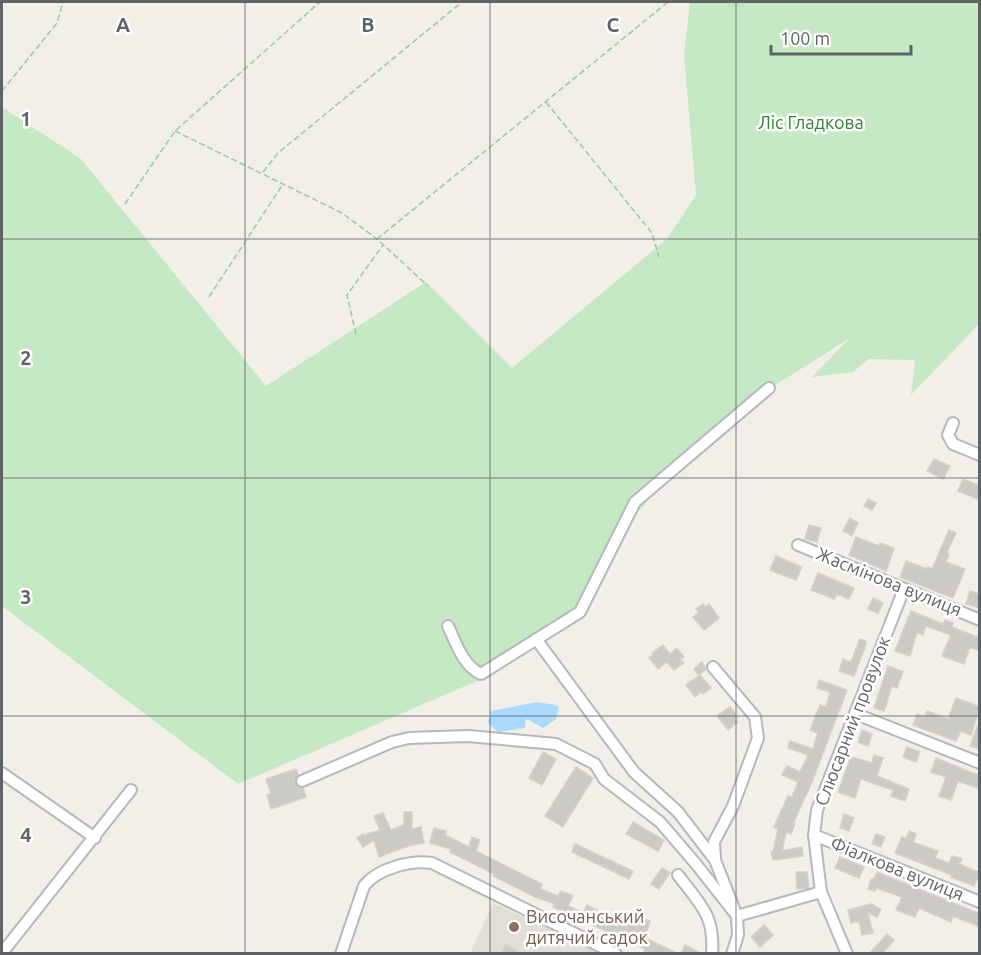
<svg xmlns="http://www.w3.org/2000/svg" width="981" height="955" font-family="Ubuntu,sans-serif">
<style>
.education{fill:#e1ded6}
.green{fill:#c5e8c5}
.water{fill:#aadaff}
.building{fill:#cccac5;stroke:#d6d1c6;stroke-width:1.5}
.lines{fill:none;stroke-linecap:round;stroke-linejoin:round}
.minor-casing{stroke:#b5b8bc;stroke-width:14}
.path{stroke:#9cc7a9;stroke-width:1.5;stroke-dasharray:6 3;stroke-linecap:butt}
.minor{stroke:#fff;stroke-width:10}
.grid{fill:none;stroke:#5f6368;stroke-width:1.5;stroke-opacity:0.55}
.education-dot{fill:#8d6e63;stroke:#fff;stroke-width:2}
.labels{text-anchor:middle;stroke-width:5;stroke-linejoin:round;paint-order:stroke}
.park-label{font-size:18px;fill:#348238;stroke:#fff}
.street-label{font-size:18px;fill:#5f6368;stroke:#fff}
.education-label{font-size:18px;fill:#785e54;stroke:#fff;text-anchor:start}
.grid-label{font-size:20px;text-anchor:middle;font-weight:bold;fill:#5f6368;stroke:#fff;stroke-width:5;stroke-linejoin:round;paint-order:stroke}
</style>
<rect width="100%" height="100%" fill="#f1efe8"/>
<path class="education" d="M493,903L598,952L470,954Z"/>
<path class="green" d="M690,2H979V324L911,395L915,360L869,359L853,372L812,377L850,338L769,389L674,470L611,543L588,611L477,681L238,784L2,606V107L81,159L266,386L426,282L512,368L667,239L696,195L684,54Z"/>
<path class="water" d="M537,702C544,704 553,703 559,707L556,719L543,728L527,719L525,722V728L498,732L492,727L488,722L491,711Z"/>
<path class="building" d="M934,459L950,466L943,479L927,471Z
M963,479L980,486V500L958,491Z
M868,499L876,503L872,510L864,506Z
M850,518L858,523L852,536L843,531Z
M809,525L821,528L817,542L805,539Z
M949,530L956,533L947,552L949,554L946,562L965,569L953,598L900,577L906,561L927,569L928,567L932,569Z
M856,537L879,546L880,543L894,548L886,571L849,555Z
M776,556L802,567L796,580L770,570Z
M818,573L854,588L849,599L837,594L834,599L811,590Z
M970,591L980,594V608L966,604Z
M873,598L883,603L878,613L868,609Z
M703,604L705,607L709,604L719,618L704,630L693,617L699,612L696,609Z
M911,611L943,624L945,620L953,623L952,627L980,638V651L970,647L964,664L942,656L951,635L926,626L923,635L917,632L910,656L895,651Z
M860,639L866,641V644L854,676L839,671L843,659L851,662Z
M663,645L670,654L677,648L684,657L680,659L684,663L674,670L667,662L658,669L649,658L653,655L652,653Z
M702,662L706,669L699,675L694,669Z
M888,666L903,672L897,688L892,686L884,711L874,708Z
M700,675L711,688L703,694L701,692L695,697L686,685Z
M819,680L847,690L812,782L793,824H795L791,834L786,832L782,851L802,847L803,856L773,860L771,852H773L778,829L774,827L788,796L792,797L798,782L782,775L787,766L800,772L808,755L788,748L790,741L813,749L818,733L810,730L820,705L826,707L830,692L817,688Z
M956,698L980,707L971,735L961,731L956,741L913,725L917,714L925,717L927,711L948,719Z
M730,707L738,717L735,719L738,722L728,730L717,716Z
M979,722H980V749L970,746Z
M862,730L872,734L868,746L858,742Z
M907,747L920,752L916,762L903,757Z
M543,752L556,759L542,785L529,778Z
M874,755L883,758L877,776L909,789L905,801L891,796L893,790L861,779L855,798L838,792L851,757L872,763Z
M936,758L980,776V789L958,781L951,800L939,796L946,777L931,772Z
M576,767L593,778L563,827L545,816Z
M296,769L298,775L295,780V783L298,787L303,788L306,797L271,809L267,795L271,793L266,779Z
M404,812H412V829L421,827L424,843L408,846L379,857L374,840L363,847L357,838L363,834L364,835L380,830L374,816L383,813L391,830L404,825Z
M844,814L854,818L849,831L840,828Z
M633,822L664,840L658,851L626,834Z
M434,828L446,831L445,835L469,847L472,837L480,840L476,851L542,884L540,889L558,896L561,891L573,896L568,906L583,913L587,905L597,910L595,913L627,927L631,914L650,921L645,938L679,954H649L644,951L645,949L553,907L555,904L535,897L493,876L494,874L450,852L451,849L430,843Z
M909,831L916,834L913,842L915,843L938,851L935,858L949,863L952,856L962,859L959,864L980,873L974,886L951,877L952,875L895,853L902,837L906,839Z
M876,834L885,837L881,847L872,844Z
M575,844L633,871L629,879L572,852Z
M840,857L864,867L859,878L835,868Z
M662,868L670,873L659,889L651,884Z
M796,872H807L809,888L797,889Z
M877,872L980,914V927L953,916L951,922L919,908L915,917L896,910L902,897L876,888L875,891L868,889L871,879H874Z
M871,904L881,909L877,917L868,913L873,933L862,935L859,921L851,923L848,910Z
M764,925L773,935L760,947L751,937Z
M887,934L894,940L882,954H869Z
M506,945L522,954H502Z
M685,945L702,954H681Z"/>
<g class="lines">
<defs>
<path id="minor" d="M953,423L948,435L953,444L980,455
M798,545L980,620
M448,626C456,643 463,666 481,674L580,612L635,502L769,388
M536,639L634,772L678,812L715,860L737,916L738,935L732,954
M713,667L755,717L758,738L733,806L714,842L715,858
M856,714L980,763
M2,773L95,838
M302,781L392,742L409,738L468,736L556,744L595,764L604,779L660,822L696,864L737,916L821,892
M814,835L980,902
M678,875C700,904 715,915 712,954
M2,953L131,790
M341,954L364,886C378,868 411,860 432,863L616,954
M847,954L821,892L814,835L817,810L904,589"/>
</defs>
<use href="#minor" class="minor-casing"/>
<path class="path" d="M2,91L57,23L63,2
M546,102L652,233L659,257
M175,131L342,213L377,239L428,286
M263,172L278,153L462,2
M125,204L175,131L320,2
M377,239L668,2
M209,297L283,184
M356,334L347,295L383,245"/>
<use href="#minor" class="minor"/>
</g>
<path class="grid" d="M245,2V954M490,2V954M736,2V954M2,239H980M2,478H980M2,716H980"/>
<circle class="education-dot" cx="514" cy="927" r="6"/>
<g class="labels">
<g class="park-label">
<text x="811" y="129">Ліс Гладкова</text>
</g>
<g class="street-label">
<text transform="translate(889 582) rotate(22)" y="6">Жасмінова вулиця</text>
<text transform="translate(853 721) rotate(-69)" y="6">Слюсарний провулок</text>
<text transform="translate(897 869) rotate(22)" y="6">Фіалкова вулиця</text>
</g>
<g class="education-label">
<text x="526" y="923">Височанський<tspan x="526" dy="21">дитячий садок</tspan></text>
</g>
</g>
<g class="grid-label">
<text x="123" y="32">A</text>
<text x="368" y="32">B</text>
<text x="613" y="32">C</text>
<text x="26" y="126">1</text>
<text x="26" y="365">2</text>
<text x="26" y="604">3</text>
<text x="26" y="842">4</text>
</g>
<rect width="981" height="955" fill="none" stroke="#5f6368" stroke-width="6"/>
<path d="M771 45v9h140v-9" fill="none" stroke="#5f6368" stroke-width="3"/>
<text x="780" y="45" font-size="18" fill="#5f6368" stroke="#ffffff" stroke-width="4.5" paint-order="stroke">100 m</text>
</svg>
